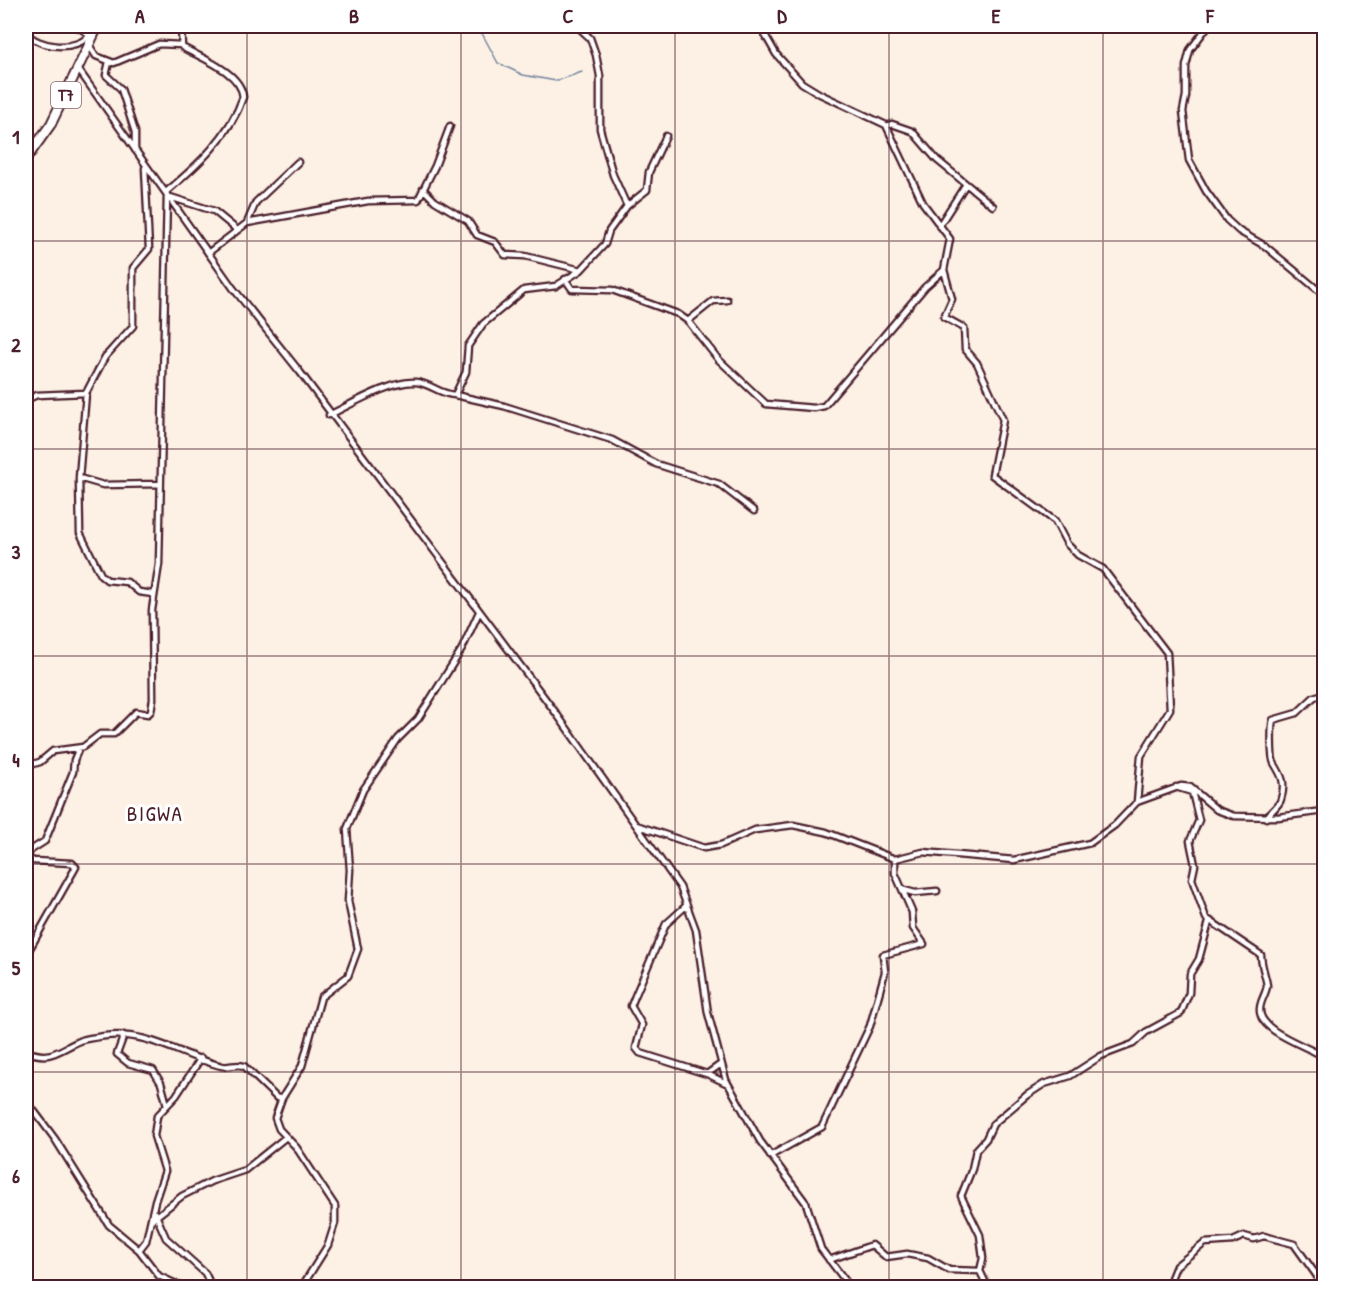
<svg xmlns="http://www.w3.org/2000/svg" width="1350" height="1313" font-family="'Patrick Hand',sans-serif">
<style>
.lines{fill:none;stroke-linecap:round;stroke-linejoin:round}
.stream{stroke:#7484a1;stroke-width:1.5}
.minor-casing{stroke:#4a1f2b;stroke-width:9}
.highway-casing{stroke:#4a1f2b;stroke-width:12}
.minor{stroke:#fff;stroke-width:4.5}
.highway{stroke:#fff;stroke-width:8}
.grid{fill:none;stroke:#4a1f2b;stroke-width:1.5;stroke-opacity:0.55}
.labels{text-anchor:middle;stroke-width:6;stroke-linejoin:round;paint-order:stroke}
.shield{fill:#fff;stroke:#80626b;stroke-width:1.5}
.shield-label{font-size:16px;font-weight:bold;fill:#4a1f2b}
.quarter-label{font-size:21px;letter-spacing:1.5px;fill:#4a1f2b;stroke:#fff}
.neatline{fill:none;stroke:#4a1f2b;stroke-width:2}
.grid-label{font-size:20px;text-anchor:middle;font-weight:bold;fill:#4a1f2b}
</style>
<rect width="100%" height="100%" fill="#fcf1e4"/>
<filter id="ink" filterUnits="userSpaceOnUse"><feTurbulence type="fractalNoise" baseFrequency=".0167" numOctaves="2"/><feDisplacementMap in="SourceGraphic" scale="12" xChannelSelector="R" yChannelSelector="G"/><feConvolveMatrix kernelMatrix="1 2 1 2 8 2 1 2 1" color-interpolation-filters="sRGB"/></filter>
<g filter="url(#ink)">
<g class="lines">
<path class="stream" d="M478,26L498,63L523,75L556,81L582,72"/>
<defs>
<path id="minor" d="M76,26L91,35
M760,26L776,54L802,83L820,94L886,125L923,203L950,239L944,270L952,299L944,317L964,328L965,349L977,363L1003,420L992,475L1055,521L1067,544L1078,555L1103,569L1167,653L1170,709L1141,756L1137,802
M1208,26L1190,50L1186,66V96L1183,111L1189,160L1206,191L1227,220L1239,231L1265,246L1324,295
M26,32C37,48 77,52 89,35
M89,45L96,56L114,63L159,44L182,45
M109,62L106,75L121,89L135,132V150
M78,69L233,288L300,372L556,713L680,887L696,930L708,1013L726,1080L760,1141L806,1203L821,1249L851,1288
M887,126L892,124L912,131L937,160L993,206
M423,189L435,201L468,221L477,235L495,242L505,255L525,256L581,270
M166,192C197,166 230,136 243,97C241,72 201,58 182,47L181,26
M170,197L214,211L236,229
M627,206L647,190L649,172L666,136
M247,223L256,202L298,162
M939,226L966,184
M208,253L247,223L368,201L418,200L435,166L450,126
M565,279L572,289L612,290L678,314L688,321L718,359L766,404L814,408L824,406L830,399L925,287L944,270
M688,321L713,301L727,300
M86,393L79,478L80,533L101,575L107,580L127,582L139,592L153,594
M455,395L504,406L612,440L656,464L719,484L754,511
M26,400L37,395L86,393L105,357L133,326V268L149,249L145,168
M329,415C350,405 392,380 416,382C430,383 440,395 455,395L466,372L468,346L483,324L524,290L556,286L581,270L605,244L609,231L627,206L613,175L600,129V76L596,55L590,38L577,26
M79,478L103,485L159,484
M26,766L40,762L53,751L83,747L100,734H114L136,712L148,714L151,711L153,699L152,610L159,564L167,195
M1176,787L1192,792L1199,820L1190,841L1195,865L1192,879L1206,918L1261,955C1261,966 1267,980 1267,986C1266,994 1260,1001 1260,1009C1258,1032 1308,1046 1324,1057
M1266,818C1270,812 1280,805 1281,799C1286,783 1282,776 1274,763C1271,758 1271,726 1273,720L1297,713L1314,697L1324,694
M636,825L704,848L721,845L755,830L793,825L826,832L895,859L923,852L1014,860L1090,843L1115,825L1137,802L1181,786L1190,787L1217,810L1234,816L1278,817L1324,811
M904,890L915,893L937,891
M687,905L666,924L635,996L631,1006L642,1025L636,1048L640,1053L707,1074L728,1084
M29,950L76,867L72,863L33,861L27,856L31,850L45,841L73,772L74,760L79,748
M124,1035L117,1054L128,1063L153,1070L161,1083L167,1105
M26,1051C52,1062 59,1049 82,1040C89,1038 98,1037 105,1036C147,1030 183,1057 222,1066C229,1068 236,1063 244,1066L277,1098H282
M707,1074L721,1064
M26,1100L55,1139L109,1225L139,1250L159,1276L185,1288
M770,1156L822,1127L870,1026L885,972L883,955L924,944L913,928L912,912L895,873V859
M155,1213L166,1238L205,1273L212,1288
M153,1219L182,1196L212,1181L245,1170L286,1137
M139,1250L146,1241L155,1201L165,1171L154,1136L157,1116L176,1096L201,1058
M829,1260L872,1245L886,1257L907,1254L928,1258L949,1270L980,1271L988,1288
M980,1271L983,1258L980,1235L961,1196L972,1169L976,1150L986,1139L993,1124L1027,1095L1044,1084L1070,1076L1101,1056L1133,1044L1146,1032L1181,1013L1189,993L1190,974L1199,959L1209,922
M301,1288L328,1245L335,1223V1206L296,1147L279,1129L275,1118L282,1098L302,1066L321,997L348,976L358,949L348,901L350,870L347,829L363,790L398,739L418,719L462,649L479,612
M1167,1288L1176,1266L1205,1243L1233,1241L1244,1236L1254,1239L1264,1236L1294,1244L1317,1276L1318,1288"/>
<path id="highway" d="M26,159L51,124L98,26"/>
</defs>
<use href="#minor" class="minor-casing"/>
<use href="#highway" class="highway-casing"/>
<use href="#minor" class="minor"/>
<use href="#highway" class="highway"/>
</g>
</g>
<path class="grid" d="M247,26V1288M461,26V1288M675,26V1288M889,26V1288M1103,26V1288M26,241H1324M26,449H1324M26,656H1324M26,864H1324M26,1072H1324"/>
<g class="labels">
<rect class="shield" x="51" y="82" width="30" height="26" rx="4.5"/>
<g class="shield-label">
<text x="66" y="101">T7</text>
</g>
<g class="quarter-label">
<text x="155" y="821">BIGWA</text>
</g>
</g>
<rect width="1350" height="1313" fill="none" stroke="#fff" stroke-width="66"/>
<rect x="33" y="33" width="1284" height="1247" class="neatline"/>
<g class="grid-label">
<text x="140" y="23">A</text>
<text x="354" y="23">B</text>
<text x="568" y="23">C</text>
<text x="782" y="23">D</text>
<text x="996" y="23">E</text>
<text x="1210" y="23">F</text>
<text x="16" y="144">1</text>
<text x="16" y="352">2</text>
<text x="16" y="559">3</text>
<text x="16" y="767">4</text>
<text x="16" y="975">5</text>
<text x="16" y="1183">6</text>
</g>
</svg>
